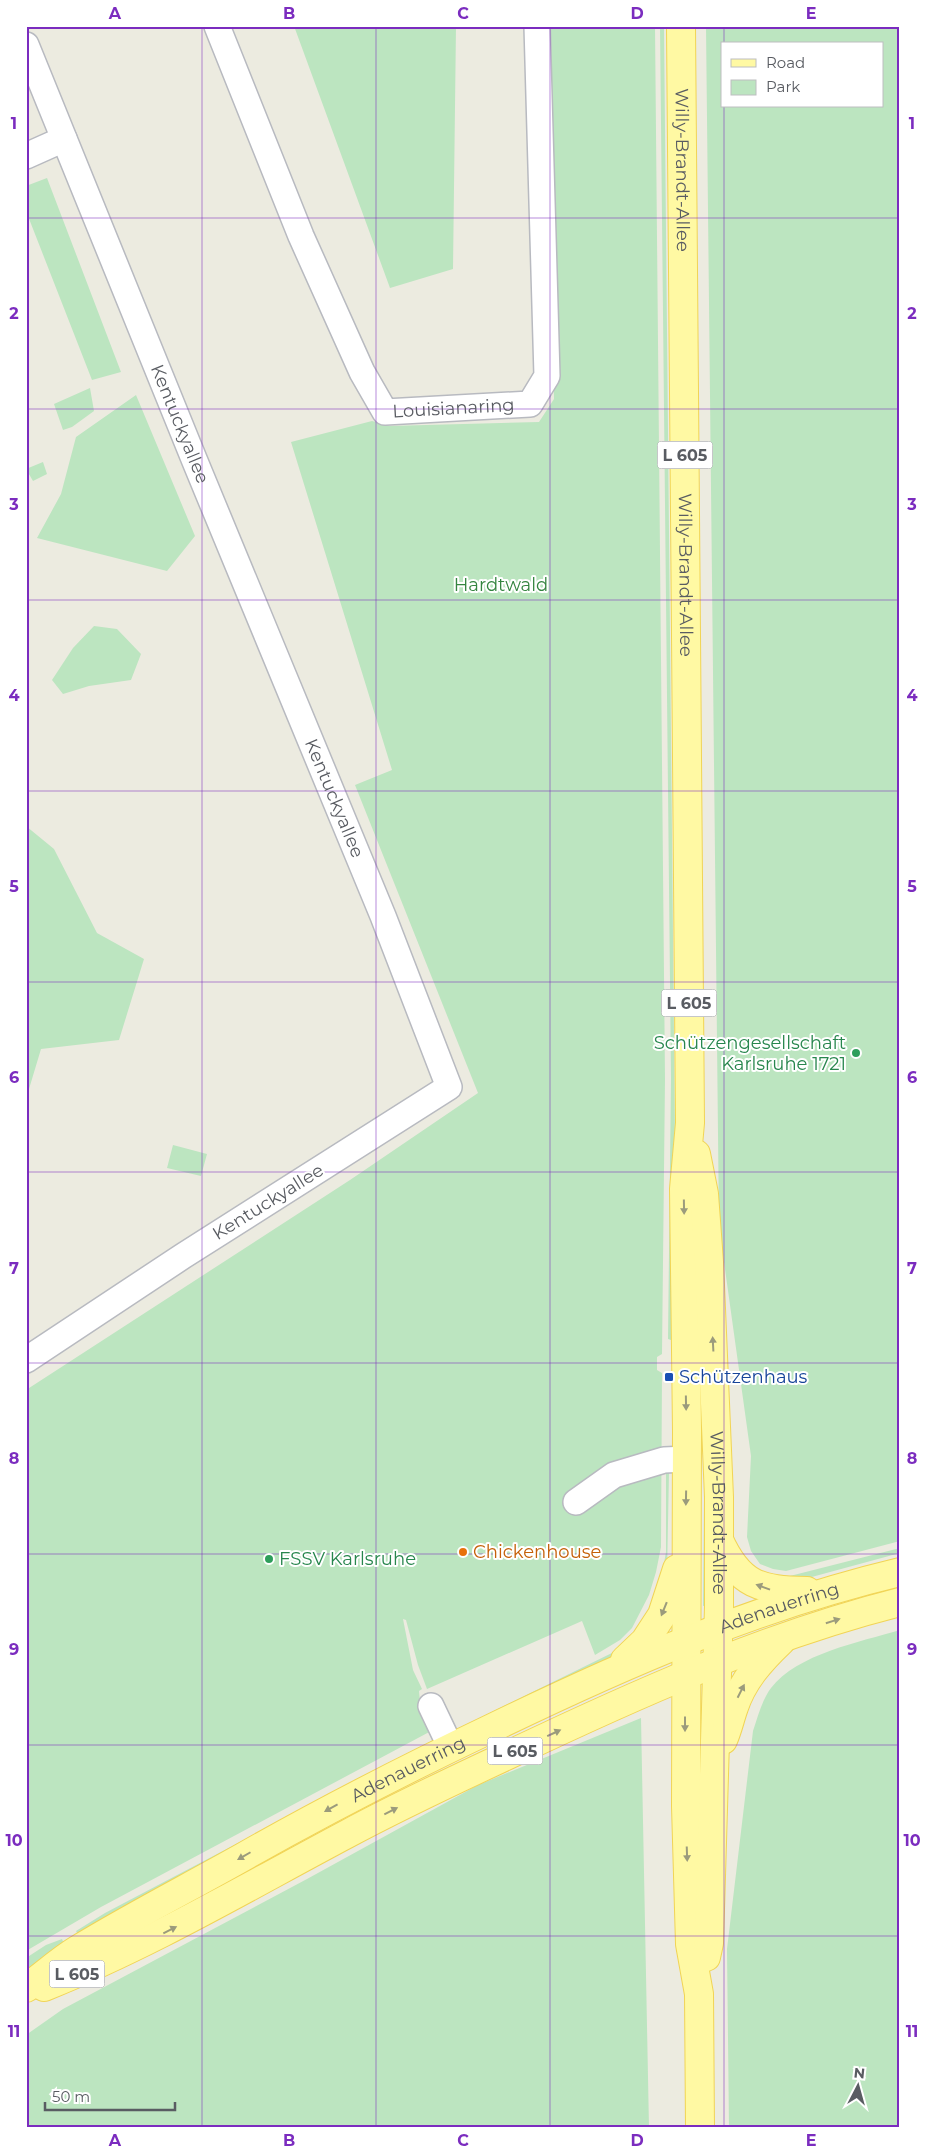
<svg xmlns="http://www.w3.org/2000/svg" width="926" height="2154" font-family="Montserrat,sans-serif">
<style>
.green{fill:#bce5c0;fill-rule:evenodd}
.lines{fill:none;stroke-linecap:round;stroke-linejoin:round}
.minor-casing{stroke:#b8bac0;stroke-width:28}
.major-casing{stroke:#f1d455;stroke-width:30}
.minor{stroke:#fff;stroke-width:25}
.major{stroke:#fff9a3;stroke-width:28}
.oneway{fill:#9b9b7c}
.grid{fill:none;stroke:#7b2cbf;stroke-width:1;stroke-opacity:0.55}
.leisure-dot{fill:#2e9e5b;stroke:#fff;stroke-width:2}
.transit-dot{fill:#1a4fb4;stroke:#fff;stroke-width:2}
.food-dot{fill:#e8710a;stroke:#fff;stroke-width:2}
.labels{text-anchor:middle;stroke-width:4;stroke-linejoin:round;paint-order:stroke}
.shield{fill:#fff;stroke:#8b8d91;stroke-width:1}
.shield-label{font-size:16px;font-weight:bold;fill:#595c62}
.street-label{font-size:18px;fill:#595c62;stroke:#fff}
.park-label{font-size:18px;fill:#358540;stroke:#fff}
.leisure-label{font-size:18px;fill:#27864d;stroke:#fff;text-anchor:end}
.transit-label{font-size:18px;fill:#164399;stroke:#fff;text-anchor:start}
.food-label{font-size:18px;fill:#c56008;stroke:#fff;text-anchor:start}
.neatline{fill:none;stroke:#7b2cbf;stroke-width:2}
.grid-label{font-size:16px;text-anchor:middle;font-weight:bold;fill:#7b2cbf}
</style>
<rect width="100%" height="100%" fill="#ecebe0"/>
<path class="green" d="M294,26H456L453,269L390,288Z
M548,26H655L665,1079L662,1354L657,1357V1370L662,1373L661,1547L656,1572L649,1595L632,1628L620,1640L595,1655L582,1621L427,1689L418,1665L406,1620L403,1619L413,1670L422,1689L419,1691L420,1702L433,1730L101,1907L26,1951V1390L350,1180L478,1093L355,785L392,770L291,442L372,421L389,426L539,422L554,399Z
M660,26H664L676,1240L671,1340L668,1339L671,1078Z
M706,26H900V1541L786,1571L773,1569L760,1564L751,1551L747,1537L751,1456L719,1226ZM722,44H882V106H722Z
M47,178L121,372L92,380L26,211V186Z
M90,388L94,411L72,427L63,430L54,404Z
M136,395L195,536L167,571L37,538L61,494L76,437Z
M43,462L47,474L33,481L26,469Z
M94,626L117,629L141,654L131,680L89,686L63,694L52,680L73,648Z
M26,826L54,849L97,933L144,959L119,1040L41,1049L26,1099Z
M173,1145L207,1154L201,1176L167,1168Z
M666,1472H669L667,1575L663,1569L666,1552Z
M706,1499L708,1605L703,1606L704,1501Z
M900,1548V1553L797,1581L786,1577Z
M900,1630V2128H729L727,1949L753,1731C758,1716 762,1700 771,1688C797,1654 860,1642 900,1630Z
M616,1651L619,1654L466,1731L455,1730Z
M641,1718L649,2128H26V2035L63,2009L307,1879L478,1785Z
M435,1739L437,1741L80,1938L76,1931L105,1913Z
M62,1939L64,1944L26,1973V1958L46,1945Z"/>
<g class="lines">
<defs>
<g id="minor">
<path id="s1" d="M217,26L301,236L362,372L385,412L530,404L547,376L537,26"/>
<path id="s2" d="M26,45L194,459L383,916L449,1087L183,1256L26,1360"/>
<path d="M26,156L64,139"/>
<path d="M576,1502L614,1475L664,1460L687,1459"/>
<path d="M431,1706L451,1748"/>
</g>
<g id="major">
<path id="s3" d="M681,26L690,1123L684,1189L687,1431L686,1806L690,1944L699,1994L700,2128"/>
<path id="s4" d="M696,1154L704,1194L709,1262L719,1497V1607L709,1943L706,1957"/>
<path d="M719,1540C740,1586 760,1590 807,1591"/>
<path d="M625,1660L645,1641L662,1615L677,1569"/>
<path d="M723,1740C728,1729 730,1718 734,1707C743,1680 761,1660 781,1641"/>
<path d="M44,1987C149,1945 247,1887 347,1834C410,1800 474,1771 538,1741C655,1686 774,1634 900,1602"/>
<path id="s5" d="M26,1988C43,1976 59,1961 77,1950C131,1917 188,1888 243,1857C324,1811 406,1769 490,1729C624,1664 754,1607 900,1572"/>
</g>
</defs>
<use href="#minor" class="minor-casing"/>
<use href="#major" class="major-casing"/>
<use href="#minor" class="minor"/>
<use href="#major" class="major"/>
</g>
<defs><path id="oneway-solid" d="M-6-.8H1V-3.2L6.5 0L1 3.2V.8H-6Z" transform="scale(1.25)"/></defs>
<g class="oneway">
<use href="#oneway-solid" transform="translate(684 1207) rotate(89)"/>
<use href="#oneway-solid" transform="translate(713 1344) rotate(-93)"/>
<use href="#oneway-solid" transform="translate(686 1403) rotate(89)"/>
<use href="#oneway-solid" transform="translate(686 1498) rotate(91)"/>
<use href="#oneway-solid" transform="translate(763 1587) rotate(-160)"/>
<use href="#oneway-solid" transform="translate(664 1609) rotate(112)"/>
<use href="#oneway-solid" transform="translate(833 1621) rotate(-17)"/>
<use href="#oneway-solid" transform="translate(741 1691) rotate(-63)"/>
<use href="#oneway-solid" transform="translate(685 1724) rotate(90)"/>
<use href="#oneway-solid" transform="translate(554 1733) rotate(-25)"/>
<use href="#oneway-solid" transform="translate(331 1808) rotate(151)"/>
<use href="#oneway-solid" transform="translate(391 1811) rotate(-27)"/>
<use href="#oneway-solid" transform="translate(687 1854) rotate(88)"/>
<use href="#oneway-solid" transform="translate(244 1856) rotate(150)"/>
<use href="#oneway-solid" transform="translate(170 1930) rotate(-27)"/>
</g>
<path class="grid" d="M202,26V2128M376,26V2128M550,26V2128M724,26V44M724,106V2128M26,218H900M26,409H900M26,600H900M26,791H900M26,982H900M26,1172H900M26,1363H900M26,1554H900M26,1745H900M26,1936H900"/>
<g class="leisure-dot">
<circle cx="856" cy="1053" r="5"/>
<circle cx="269" cy="1559" r="5"/>
</g>
<rect class="transit-dot" x="664" y="1372" width="10" height="10" rx="2.5"/>
<circle class="food-dot" cx="463" cy="1552" r="5"/>
<g class="labels">
<g class="shield">
<rect x="657.5" y="441.5" width="55" height="27" rx="4"/>
<rect x="661.5" y="989.5" width="55" height="27" rx="4"/>
<rect x="487.5" y="1737.5" width="55" height="27" rx="4"/>
<rect x="49.5" y="1960.5" width="55" height="27" rx="4"/>
</g>
<g class="shield-label">
<text x="685" y="461">L 605</text>
<text x="689" y="1009">L 605</text>
<text x="515" y="1757">L 605</text>
<text x="77" y="1980">L 605</text>
</g>
<g class="street-label">
<text dy="6" stroke="none"><textPath href="#s3" startOffset="144">Willy-Brandt-Allee</textPath></text>
<text dy="6" stroke="none"><textPath href="#s1" startOffset="490">Louisianaring</textPath></text>
<text dy="6" stroke="none"><textPath href="#s2" startOffset="409">Kentuckyallee</textPath></text>
<text dy="6" stroke="none"><textPath href="#s3" startOffset="549">Willy-Brandt-Allee</textPath></text>
<text dy="6" stroke="none"><textPath href="#s2" startOffset="814">Kentuckyallee</textPath></text>
<text transform="translate(268 1202) rotate(-32)" y="6">Kentuckyallee</text>
<text dy="6" stroke="none"><textPath href="#s4" startOffset="360">Willy-Brandt-Allee</textPath></text>
<text dy="6" stroke="none"><textPath href="#s5" startOffset="846">Adenauerring</textPath></text>
<text dy="6" stroke="none"><textPath href="#s5" startOffset="441">Adenauerring</textPath></text>
</g>
<g class="park-label">
<text x="501" y="591">Hardtwald</text>
</g>
<g class="leisure-label">
<text x="846" y="1049">Schützengesellschaft<tspan x="846" dy="21">Karlsruhe 1721</tspan></text>
<text x="279" y="1565" text-anchor="start">FSSV Karlsruhe</text>
</g>
<g class="transit-label">
<text x="679" y="1383">Schützenhaus</text>
</g>
<g class="food-label">
<text x="473" y="1558">Chickenhouse</text>
</g>
</g>
<rect width="926" height="2154" fill="none" stroke="#ffffff" stroke-width="55"/>
<rect x="721" y="42" width="162" height="65" fill="#ffffff" stroke="#bdbec0"/>
<rect x="731" y="59" width="25" height="8" fill="#fff9a3" stroke="#bdbec0"/>
<text x="766" y="68" font-size="15" fill="#595c62">Road</text>
<rect x="731" y="80" width="25" height="15" fill="#bce5c0" stroke="#bdbec0"/>
<text x="766" y="92" font-size="15" fill="#595c62">Park</text>
<g transform="translate(858 2086) rotate(6)" stroke="#ffffff" stroke-width="4" paint-order="stroke">
<path d="M0-4L9 19L0 12L-9 19Z" fill="#595c62"/>
<text y="-8" font-size="14" font-weight="bold" text-anchor="middle" fill="#595c62">N</text>
</g>
<path d="M45 2102v8h130v-8" fill="none" stroke="#595c62" stroke-width="2.5"/>
<text x="52" y="2102" font-size="15" fill="#595c62" stroke="#ffffff" stroke-width="4" paint-order="stroke">50 m</text>
<rect x="28" y="28" width="870" height="2098" class="neatline"/>
<g class="grid-label">
<text x="115" y="19">A</text>
<text x="289" y="19">B</text>
<text x="463" y="19">C</text>
<text x="637" y="19">D</text>
<text x="811" y="19">E</text>
<text x="14" y="129">1</text>
<text x="912" y="129">1</text>
<text x="14" y="319">2</text>
<text x="912" y="319">2</text>
<text x="14" y="510">3</text>
<text x="912" y="510">3</text>
<text x="14" y="701">4</text>
<text x="912" y="701">4</text>
<text x="14" y="892">5</text>
<text x="912" y="892">5</text>
<text x="14" y="1083">6</text>
<text x="912" y="1083">6</text>
<text x="14" y="1274">7</text>
<text x="912" y="1274">7</text>
<text x="14" y="1464">8</text>
<text x="912" y="1464">8</text>
<text x="14" y="1655">9</text>
<text x="912" y="1655">9</text>
<text x="14" y="1846">10</text>
<text x="912" y="1846">10</text>
<text x="14" y="2037">11</text>
<text x="912" y="2037">11</text>
<text x="115" y="2146">A</text>
<text x="289" y="2146">B</text>
<text x="463" y="2146">C</text>
<text x="637" y="2146">D</text>
<text x="811" y="2146">E</text>
</g>
</svg>
